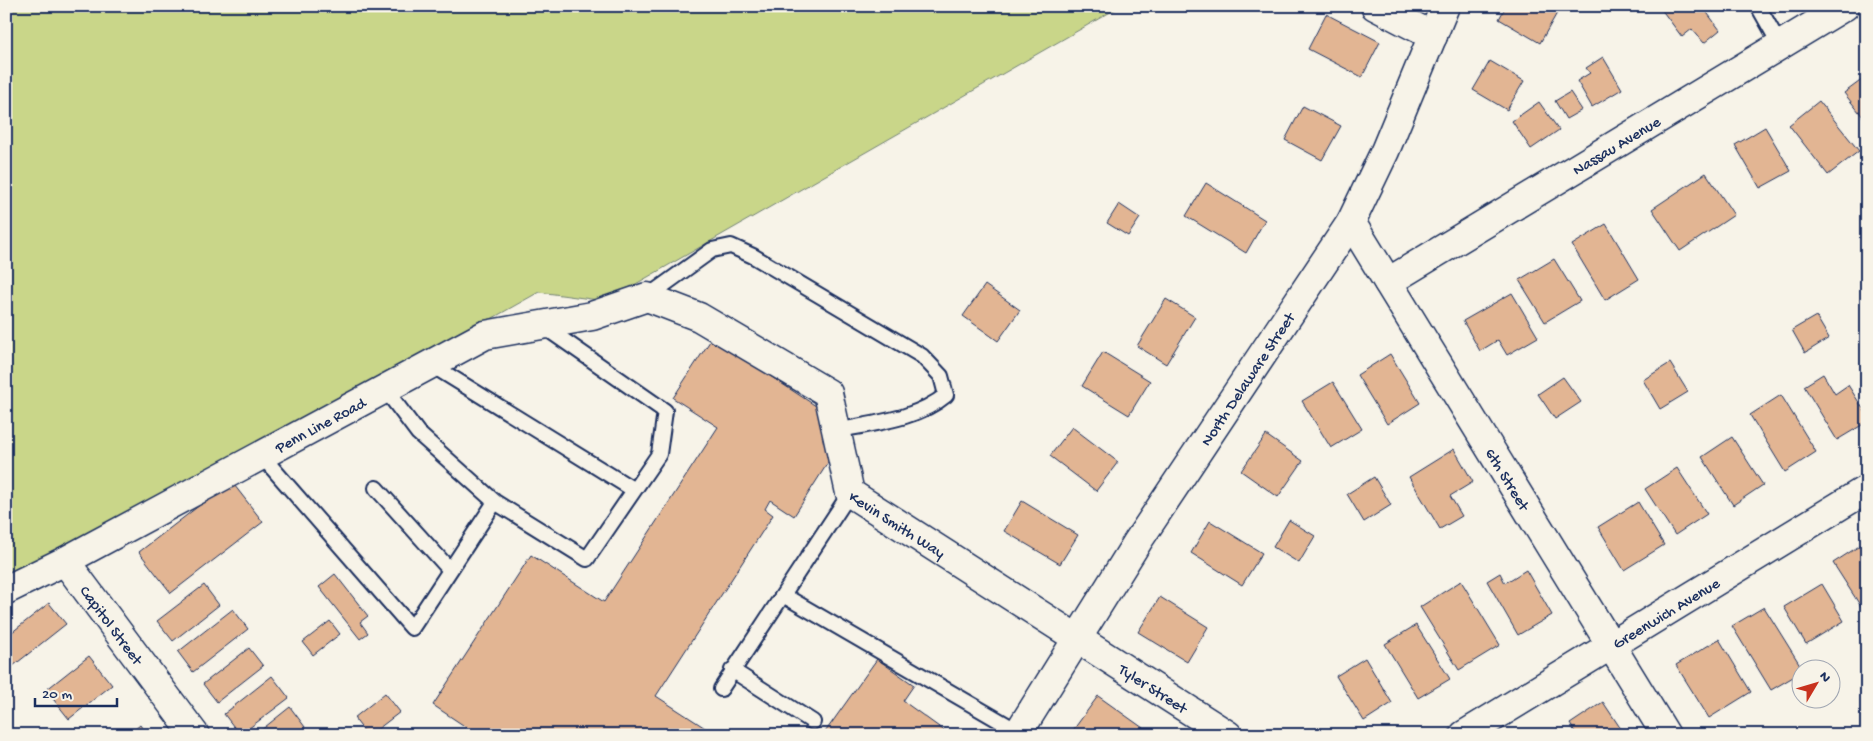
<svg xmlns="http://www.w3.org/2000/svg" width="1873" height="741" font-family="'Gochi Hand',sans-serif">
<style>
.green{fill:#c9d689;stroke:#728274}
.building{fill:#e2b593;stroke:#1b2f5e}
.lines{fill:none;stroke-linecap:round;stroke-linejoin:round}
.lane-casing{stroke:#1b2f5e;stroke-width:18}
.street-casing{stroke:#1b2f5e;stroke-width:31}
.lane{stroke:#f7f3e8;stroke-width:14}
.street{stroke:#f7f3e8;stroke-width:28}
.labels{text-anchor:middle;stroke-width:4.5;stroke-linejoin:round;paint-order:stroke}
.street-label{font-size:16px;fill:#1b2f5e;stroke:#f7f3e8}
</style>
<rect width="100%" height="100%" fill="#f7f3e8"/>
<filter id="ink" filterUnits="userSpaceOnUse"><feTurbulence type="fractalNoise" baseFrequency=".02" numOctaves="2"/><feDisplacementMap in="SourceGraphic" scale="10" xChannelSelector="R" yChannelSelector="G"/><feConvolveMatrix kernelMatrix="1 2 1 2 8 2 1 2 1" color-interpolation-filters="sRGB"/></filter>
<g filter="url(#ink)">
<path class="green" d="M6,6H1121L606,301L539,292L6,592Z"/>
<path class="building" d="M1506,6H1561L1540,43L1499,19Z
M1665,6H1702L1720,30L1704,43L1692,29L1682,37L1661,9Z
M1326,14L1380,42L1362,77L1308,49Z
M1603,57L1622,89L1592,107L1577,81L1590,73L1586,68Z
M1490,61L1524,81L1507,110L1473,90Z
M1867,76V122L1844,93Z
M1570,92L1582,110L1566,119L1555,101Z
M1819,101L1859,151L1828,175L1789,125Z
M1539,102L1559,130L1531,149L1512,121Z
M1303,106L1341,126L1322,160L1285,140Z
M1765,127L1791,171L1760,188L1735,145Z
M1706,173L1734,215L1680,251L1652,209Z
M1206,183L1265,220L1246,253L1186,216Z
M1119,204L1140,218L1128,236L1107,223Z
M1606,224L1639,279L1605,300L1572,245Z
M1554,259L1580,301L1545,322L1519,280Z
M985,285L1020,310L998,341L963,316Z
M1512,293L1538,337L1507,355L1498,340L1480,351L1463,321Z
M1166,299L1195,317L1166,364L1137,346Z
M1816,316L1829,338L1805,353L1792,330Z
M712,338L819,408L829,461L794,516L770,500L765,509L773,515L656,696L716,735H478L433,705L531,555L604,602L718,427L673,398Z
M1103,352L1150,381L1129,415L1082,386Z
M1390,354L1420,403L1387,424L1357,375Z
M1670,363L1688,392L1660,409L1643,380Z
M1823,374L1835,394L1848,385L1867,415V422L1837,440L1804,386Z
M1563,377L1581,402L1555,419L1538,394Z
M1333,382L1362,429L1331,448L1302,401Z
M1781,395L1816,452L1785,472L1750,415Z
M1072,427L1118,462L1096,491L1050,456Z
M1266,435L1303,461L1278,497L1241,471Z
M1732,437L1763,485L1733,505L1702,457Z
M1454,449L1473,482L1450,496L1462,516L1440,529L1409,477Z
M1677,468L1707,514L1675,535L1645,489Z
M1374,477L1391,505L1364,522L1347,494Z
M231,481L263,522L171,593L139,552Z
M1022,501L1078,535L1060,564L1004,531Z
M1638,502L1664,545L1624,570L1598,527Z
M1289,520L1315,536L1299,563L1273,547Z
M1210,521L1262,553L1242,585L1191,553Z
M1867,541V616L1833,563Z
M1526,570L1552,615L1518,635L1487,581L1500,573L1505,583Z
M335,574L368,616L360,622L368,633L360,639L319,587Z
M1461,581L1500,645L1459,670L1420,607Z
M1822,584L1844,621L1806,644L1784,607Z
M204,585L219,605L173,641L157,621Z
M1160,597L1208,627L1187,662L1138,632Z
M49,603L66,624L13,666L6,657V637Z
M1764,607L1802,668L1800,673L1771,690L1732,626Z
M233,609L248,629L193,672L178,652Z
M330,621L340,634L313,655L303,642Z
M1416,625L1450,679L1418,698L1385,644Z
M1719,639L1751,692L1709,718L1676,665Z
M249,648L263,666L217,702L203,684Z
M89,656L112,685L69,719L46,690Z
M1365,658L1392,703L1364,721L1336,676Z
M877,659L914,685L903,701L946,732L944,735H823Z
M272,676L289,698L240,735L224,714Z
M385,693L400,712L370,735H367L354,718Z
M1098,696L1143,728L1139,735H1074L1071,733Z
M1603,702L1625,735H1577L1570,724Z
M290,707L305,727L295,735H255Z
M140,725L147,735H128Z"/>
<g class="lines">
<defs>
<path id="lane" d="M1758,6L1780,45
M647,297L712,250L731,246L753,256L922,356L941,376L946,395C916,420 872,423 836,431
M430,364L634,490
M385,389L418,433L495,502
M261,455L412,628L495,502L587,559L659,454L665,411L543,326
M376,488L450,570
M783,595L1019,732
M732,670L813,722
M721,689L850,493"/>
<g id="street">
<path d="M1375,6L1433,36"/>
<path id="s1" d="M1351,222L1666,735"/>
<path id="s2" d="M1388,282L1845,6"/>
<path id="s3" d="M65,561L195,735"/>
<path id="s4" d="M6,590L65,561L485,335L592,316L647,297L699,317L828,393L850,493L1228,735"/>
<path id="s5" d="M1017,735L1138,541L1351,222L1385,151L1445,6"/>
<path id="s6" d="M1464,735L1867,489"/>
</g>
</defs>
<use href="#lane" class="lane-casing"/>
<use href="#street" class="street-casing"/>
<use href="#lane" class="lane"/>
<use href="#street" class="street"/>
</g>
</g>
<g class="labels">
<g class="street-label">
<text dy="6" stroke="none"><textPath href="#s2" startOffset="266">Nassau Avenue</textPath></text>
<text dy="6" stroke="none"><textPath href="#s5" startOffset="424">North Delaware Street</textPath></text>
<text dy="6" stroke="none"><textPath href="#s4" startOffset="355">Penn Line Road</textPath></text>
<text dy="6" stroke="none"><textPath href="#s1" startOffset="301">6th Street</textPath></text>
<text dy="6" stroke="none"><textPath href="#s4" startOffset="1074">Kevin Smith Way</textPath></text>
<text dy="6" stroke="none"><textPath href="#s6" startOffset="236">Greenwich Avenue</textPath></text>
<text dy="6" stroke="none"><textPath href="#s3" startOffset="79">Capitol Street</textPath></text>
<text dy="6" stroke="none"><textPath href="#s4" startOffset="1378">Tyler Street</textPath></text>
</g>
</g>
<rect width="1873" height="741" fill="none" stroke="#f7f3e8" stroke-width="25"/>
<rect x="12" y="12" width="1848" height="716" fill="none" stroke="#1b2f5e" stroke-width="2" filter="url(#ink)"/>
<g transform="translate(1816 684) rotate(52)"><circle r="24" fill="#f7f3e8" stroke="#9fa5b1"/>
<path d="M0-4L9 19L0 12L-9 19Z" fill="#c8321e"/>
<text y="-8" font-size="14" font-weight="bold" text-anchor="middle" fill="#1b2f5e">N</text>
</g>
<path d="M35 698v8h82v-8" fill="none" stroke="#1b2f5e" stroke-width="2.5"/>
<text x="42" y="698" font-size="15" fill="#1b2f5e" stroke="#f7f3e8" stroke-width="4" paint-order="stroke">20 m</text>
</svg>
